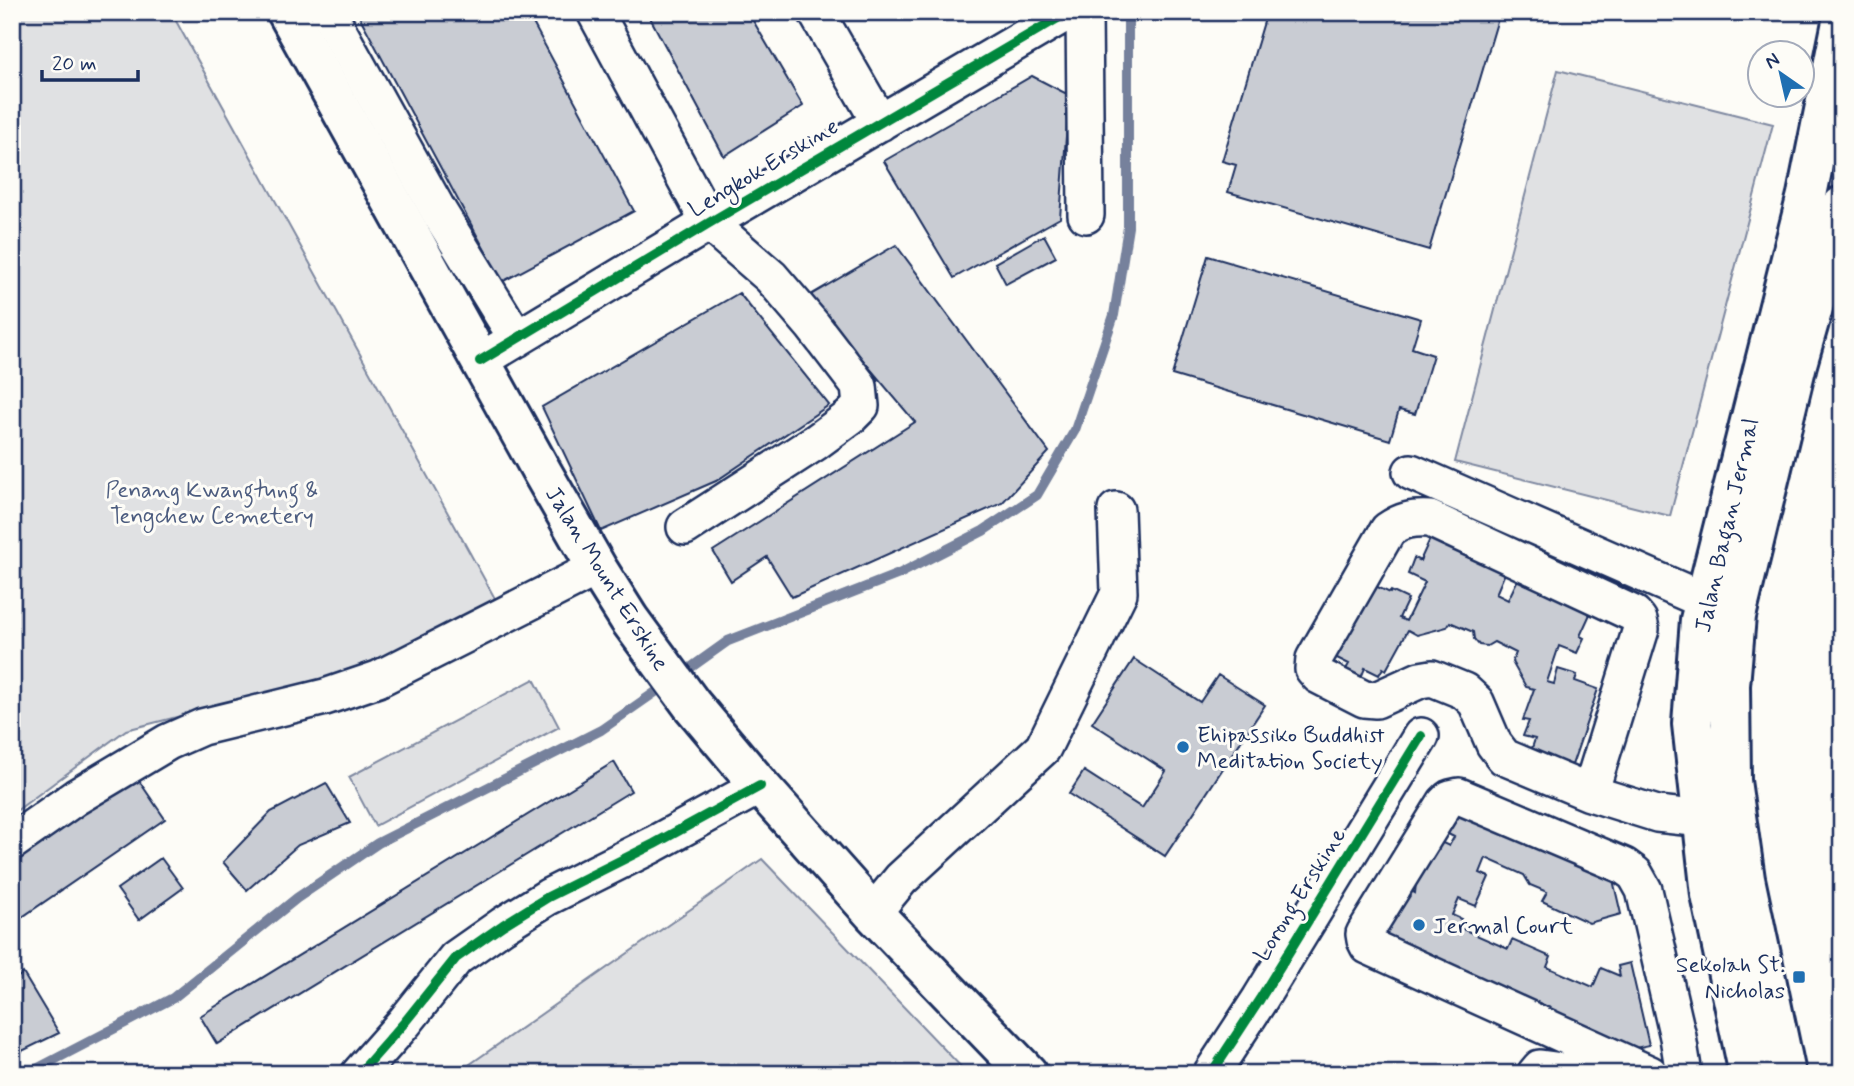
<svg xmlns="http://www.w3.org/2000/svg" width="1854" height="1086" font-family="Mynerve,sans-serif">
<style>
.green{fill:#e0e1e3;stroke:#7e88a0;stroke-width:2}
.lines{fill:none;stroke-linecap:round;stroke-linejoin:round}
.stream{stroke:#76819c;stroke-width:10}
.building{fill:#c9ccd3;stroke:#1b2f5e;stroke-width:2}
.minor-casing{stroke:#1b2f5e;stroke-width:40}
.major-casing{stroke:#1b2f5e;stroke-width:44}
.minor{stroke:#fdfcf7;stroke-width:35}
.major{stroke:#fdfcf7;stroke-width:38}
.cycleway-casing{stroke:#fdfcf7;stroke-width:15}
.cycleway{stroke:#00873e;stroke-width:10}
.poi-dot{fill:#1f6fb2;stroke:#fdfcf7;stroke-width:2.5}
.labels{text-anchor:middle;stroke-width:6;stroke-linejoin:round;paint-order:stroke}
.street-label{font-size:23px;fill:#1b2f5e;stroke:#fdfcf7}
.park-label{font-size:23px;fill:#4c5c7f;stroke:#fdfcf7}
.poi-label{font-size:23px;fill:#1b2f5e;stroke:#fdfcf7;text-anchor:start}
</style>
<rect width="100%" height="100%" fill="#fdfcf7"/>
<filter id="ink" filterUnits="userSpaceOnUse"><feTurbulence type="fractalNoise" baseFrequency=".0143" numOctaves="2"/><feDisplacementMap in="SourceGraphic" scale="14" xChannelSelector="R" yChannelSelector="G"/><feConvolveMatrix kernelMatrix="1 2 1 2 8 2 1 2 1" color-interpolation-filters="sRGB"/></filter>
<g filter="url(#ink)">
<path class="green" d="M12,12H171L513,631L126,730L12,814Z
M1558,70L1773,124L1670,516L1455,462Z
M534,679L559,727L375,826L349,777Z
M762,859L968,1074H456Z"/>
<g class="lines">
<path class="stream" d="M679,676L728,641L899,574L983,531L1037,495L1075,430L1114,315L1128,227V12
M27,1074L173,998L297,898L378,843L601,730L667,684"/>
</g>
<path class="building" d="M357,12H527L634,211L502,282Z
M647,12H748L803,106L724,156Z
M1267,12H1500L1429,250L1228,192L1236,165L1222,161Z
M1032,76L1069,95L1060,218L954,278L884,161Z
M1044,235L1056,257L1006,284L995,263Z
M896,245L1049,452L1002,503L792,597L767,557L731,581L713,551L915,422L809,296Z
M1208,256L1421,319L1412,348L1433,355L1415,414L1399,410L1390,440L1172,375Z
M739,293L829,405L716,481L601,531L542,407Z
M1430,539L1505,573L1496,594L1508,600L1518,579L1591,612L1580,636L1584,638L1577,653L1559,646L1547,682L1554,684L1558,669L1577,675L1575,681L1598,689L1572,765L1549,757H1529L1535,739L1523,736L1529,721L1523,720L1534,689L1526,687L1512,662L1516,653L1494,642L1487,646L1479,645L1474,639L1473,632L1450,622L1447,627L1417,635L1408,630L1386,670L1383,668L1379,675L1365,668L1361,678L1345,671L1349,664L1329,654L1367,582L1390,593L1391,591L1408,599L1399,618L1406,621L1425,582L1408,574L1414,558L1420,561Z
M1134,659L1200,702L1218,675L1265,705L1165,856L1069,794L1084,771L1142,808L1166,771L1092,723Z
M614,762L631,791L217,1044L200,1016Z
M135,775L165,819L12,924V858Z
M326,783L350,823L298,845L247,890L223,862L271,812Z
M1456,801L1610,867L1621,914L1589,923L1542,901L1547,892L1530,885L1524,875L1486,858L1480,873L1489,877L1476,906L1459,899L1452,915L1461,919L1458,927L1508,949L1512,940L1551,957L1547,967L1593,987L1601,968L1620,976L1618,966L1630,963L1649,1045L1622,1051L1381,943L1401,885L1415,893L1418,863L1432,838L1449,846L1454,837L1446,833Z
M161,858L183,888L139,920L117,889Z
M23,973L59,1033L14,1055L12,1051V982Z"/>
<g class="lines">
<defs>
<path id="minor" d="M328,12L439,212L517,339
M595,12L709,223L771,277L813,326L859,386L861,406L850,417L816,442L685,527
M816,12L880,123
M1084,12L1086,215
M480,361L709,223L1068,12
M1411,472L1705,601
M1590,793L1641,629L1639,620L1634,614L1430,519C1412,518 1402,520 1388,530L1314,659L1313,669L1319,676L1364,699L1376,700L1420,680L1432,678L1464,691L1476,702L1494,744L1504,757L1590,793L1657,814L1703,819
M12,842L76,797L168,742L202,727L325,697L378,679L597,568
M873,913L901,879L1043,748L1119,593L1116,510
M359,1074L404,1023L456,958L503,925L548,897L654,844L760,786
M1211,1074L1260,999L1421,736
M1535,1074L1540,1068L1584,1074
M1650,1074L1368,946L1365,940L1364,934L1445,803L1450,798L1459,796L1624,866L1635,874L1644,890L1678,1037L1684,1074"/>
<path id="major" d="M287,12L542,472L597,568L629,619L692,705L760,786L873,913L1028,1074
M1749,1074L1711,895L1692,724L1700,620L1807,195L1842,22
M1786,1074L1745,879L1731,781L1730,685L1736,616L1797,364L1842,206"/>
</defs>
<use href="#minor" class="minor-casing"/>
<use href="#major" class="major-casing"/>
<use href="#minor" class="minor"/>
<use href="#major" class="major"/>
<defs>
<path id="cycleway" d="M480,361L709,223L1068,12
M359,1074L404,1023L456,958L503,925L548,897L654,844L760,786
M1211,1074L1260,999L1421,736"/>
</defs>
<use href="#cycleway" class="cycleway-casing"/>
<use href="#cycleway" class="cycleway"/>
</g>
</g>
<g class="poi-dot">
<circle cx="1183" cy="747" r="7"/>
<circle cx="1419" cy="925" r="7"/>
<rect x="1792" y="970" width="14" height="14" rx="3.5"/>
</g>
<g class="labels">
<g class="street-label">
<text transform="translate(763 167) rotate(-31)" y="8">Lengkok Erskine</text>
<text transform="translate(1726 525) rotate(-77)" y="8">Jalan Bagan Jermal</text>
<text transform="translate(608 578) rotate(58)" y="8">Jalan Mount Erskine</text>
<text transform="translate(1299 894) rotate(-58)" y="8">Lorong Erskine</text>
</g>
<g class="park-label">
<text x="212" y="497">Penang Kwangtung &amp;<tspan x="212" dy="26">Tengchew Cemetery</tspan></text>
</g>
<g class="poi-label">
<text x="1197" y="742">Ehipassiko Buddhist<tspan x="1197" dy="26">Meditation Society</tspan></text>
<text x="1433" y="933">Jermal Court</text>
<text x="1785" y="972" text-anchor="end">Sekolah St.<tspan x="1785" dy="26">Nicholas</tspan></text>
</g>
</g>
<rect width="1854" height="1086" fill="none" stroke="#fdfcf7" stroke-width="42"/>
<rect x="21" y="21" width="1812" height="1044" fill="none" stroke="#1b2f5e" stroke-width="2.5" filter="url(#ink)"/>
<g transform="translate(1781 74) rotate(326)"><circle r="33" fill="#fdfcf7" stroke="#a3aaba" stroke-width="2"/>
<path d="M0-5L12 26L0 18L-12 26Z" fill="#1f6fb2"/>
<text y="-10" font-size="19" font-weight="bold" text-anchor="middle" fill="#1b2f5e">N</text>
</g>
<path d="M42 70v10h96v-10" fill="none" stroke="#1b2f5e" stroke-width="3.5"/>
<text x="52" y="70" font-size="21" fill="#1b2f5e" stroke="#fdfcf7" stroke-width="5" paint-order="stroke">20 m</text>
</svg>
